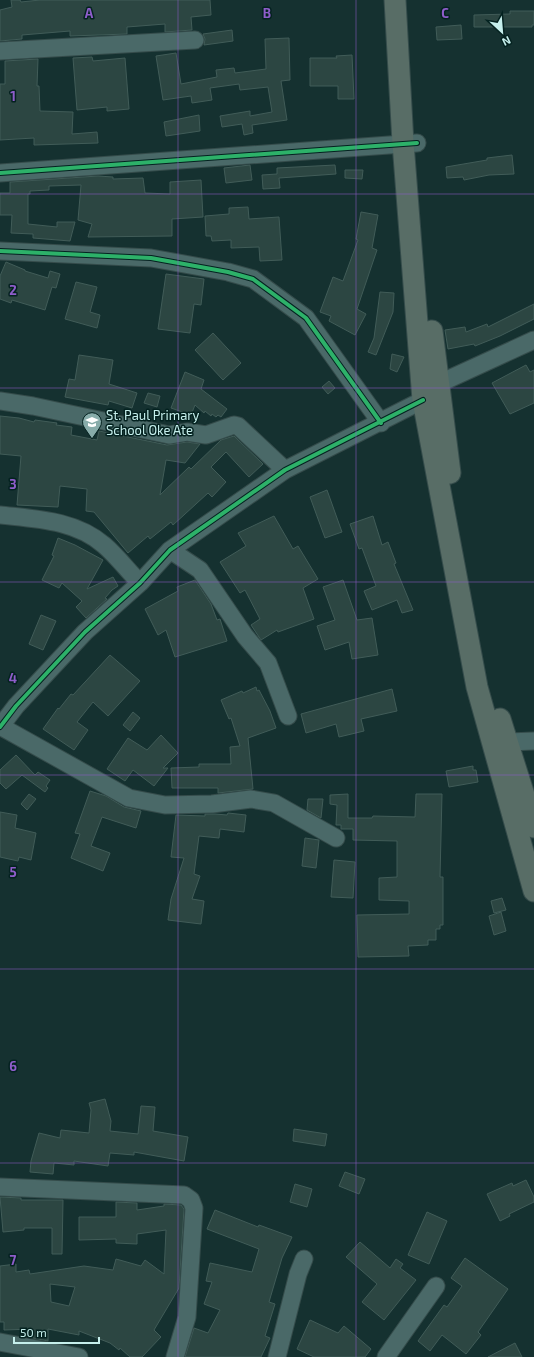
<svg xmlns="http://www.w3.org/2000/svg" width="534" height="1357" font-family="'Exo 2',sans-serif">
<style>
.building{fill:#2c4642;stroke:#415c58;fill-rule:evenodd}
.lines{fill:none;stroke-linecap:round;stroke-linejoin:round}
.minor-casing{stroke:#354c4b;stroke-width:19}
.major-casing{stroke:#354c4b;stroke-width:23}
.minor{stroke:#4a6968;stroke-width:17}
.major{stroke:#586d66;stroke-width:21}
.cycleway-casing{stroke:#042220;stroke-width:6}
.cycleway{stroke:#2db169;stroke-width:4}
.grid{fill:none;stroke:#8e5dca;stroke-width:1;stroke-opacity:0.55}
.labels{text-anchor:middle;stroke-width:3;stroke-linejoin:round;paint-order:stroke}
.poi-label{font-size:13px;fill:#c6efec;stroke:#042220;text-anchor:start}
.grid-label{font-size:13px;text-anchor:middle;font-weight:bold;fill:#8e5dca;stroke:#042220;stroke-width:3;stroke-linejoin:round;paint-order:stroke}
</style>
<rect width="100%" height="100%" fill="#153130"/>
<path class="building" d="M11,0H20L21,2L40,0H210L211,15L191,17L192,30L165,32V24L127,27V34L70,36V31L22,35V39L0,41V10L12,7Z
M510,11H534V25H532V27H474V15L510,14Z
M461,25L462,39L437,40L436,27Z
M232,30L233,41L204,45L205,39L203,34Z
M289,38L290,80L281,81L287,120L252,125L253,133L244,135L242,124L222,127L220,116L250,111V116L272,112L268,87L240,90L239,84L210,88L212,100L192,103L191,96L163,100L156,56L176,53L181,84L217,77L216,70L234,68L235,73L266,69L265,39Z
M352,55L354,99H338V86H310V58H337L336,56Z
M92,57L93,61L125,58L129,109L107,111V107L77,110L73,58Z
M38,59L37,86H39L40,111L73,112L72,134L97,132L98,143L34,145V138L0,140V84H5V61Z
M199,115L200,131L166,136L164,122Z
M512,155L514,174L489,175L464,180L463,177L447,178L446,167L487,160V158Z
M250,165L252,180L226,183L224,168Z
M335,165L336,174L279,178L280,188L263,189L262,175L277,174V168Z
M345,170H363L362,179L345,178Z
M98,176L113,177V179L143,178L145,193L170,194V182L201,180L203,217L172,219V236L88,237L92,224L78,220L81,185L49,186V190L30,191V194H28V224L57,227V222H75L70,241L33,238V234L11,233L12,215H0V193H10V182Z
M248,207L249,219L279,217L282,260L260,261L259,247L231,248V240L212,241L211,236H206L205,216L229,214V208Z
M361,212L378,215L372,248L377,250L357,309L366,314L355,335L329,321L331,316L320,312L333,277L343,281L358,240L356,239Z
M6,262L25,270V271L48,278L50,271L60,274L56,288L52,287L45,310L12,300L11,303L0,299V276Z
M166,274L204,279L201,305L194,304L190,333L158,329Z
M76,282L97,287L90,312L100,315L97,328L65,319Z
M380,292L394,293L393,312L376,355L368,352L374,338Z
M534,304V319L500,336L475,346L474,344L448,349L445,330L465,327L466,332L487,324L488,327Z
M213,333L241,363L223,380L195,350Z
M392,354L404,357L397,372L390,369Z
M79,355L113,360L109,384L137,393L132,408L109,401L108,405L65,397L69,379L75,380Z
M526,365L530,372L534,370V403L510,414L492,383Z
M185,372L204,380L201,389L227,409L221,417L218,415L216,417L212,414L211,416L205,411L204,413L195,405L191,415L171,408Z
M329,381L335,388L328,394L322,387Z
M148,393L160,396L157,407L144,403Z
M0,416L19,418L34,422L35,420L57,423L56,425L72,427L71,435L97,440L99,431L167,445L187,442L200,444L185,463L166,460L160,495L189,467L191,469L221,440L234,436L263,464L249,477L226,452L211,467L226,482L212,497L208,493L173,525L171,522L150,539L148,536L128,553L94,512L86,511L87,489L60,486L58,507L17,505L21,456L0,454Z
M327,490L342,532L325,538L310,497Z
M274,516L293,549L298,546L318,579L303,588L314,619L278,632L277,630L261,640L251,625L260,619L245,590L240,593L220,562L246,546L238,533Z
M373,516L382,545L388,542L396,563L394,564L413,610L402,613L397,600L372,610L364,591L376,586L362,548L359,549L350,524Z
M58,538L75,545L103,560L87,589L113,577L118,586L112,590L105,598L107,599L86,618L76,607L82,601L62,583L59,588L42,580L54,556L52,555Z
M195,580L211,604L217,620L220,619L227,641L175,657L166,630L158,635L145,609L178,591L177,587Z
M343,580L357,620L372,618L378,655L352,659L349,642L325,650L317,626L335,620L323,587Z
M41,615L56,621L43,650L29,644Z
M110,655L140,681L108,716L93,702L77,722L88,730L74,750L43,729L58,708L59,709L71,694L73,695Z
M256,687L257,691L259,690L270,711L276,728L248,738L253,789L218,793V788H172L171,768L199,767V764H231L230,747L240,746L231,718L229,719L221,700L242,691L243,693Z
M392,689L397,711L361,719L364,731L339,737L336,724L306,733L301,714Z
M133,712L140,718L130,731L123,725Z
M161,735L178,753L163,768H168L154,786L133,770L125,781L107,769L128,738L147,750Z
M16,755L35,775L38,772L50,780L46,786L48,788L45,792L22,775L6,789L0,783V770Z
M473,766V770H476L478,782L449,787L446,771Z
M90,791L106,796L124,807L141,811L136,828L102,817L91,846L110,853L103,871L71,858L80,834L75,833Z
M29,794L36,799L27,810L21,804Z
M348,794V818H372L373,816L415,817L416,794H442L440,877H443V925H440V929H436V940H428V945L408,946L409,956L358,957L357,915L409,914V901L379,900V878L397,877V841L353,840V829H341V825H336L337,805L330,804V795Z
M308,799H323L321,818L307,810Z
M0,812L17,815L15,828L36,833L31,860L19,857L18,861L0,857Z
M228,813L246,815L244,832L220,829L219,838L199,836L194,874L200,876L192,899L204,901L201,924L168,920L171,899L184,858L171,857L176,815L205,816V814H215L227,815Z
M305,838L319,840L316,868L302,866Z
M334,860L355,862L353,898L331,897Z
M502,898L506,910L494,913L491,901Z
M501,912L506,931L494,935L489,916Z
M105,1099L111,1121L110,1131L138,1134L141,1106L155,1107L153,1131L188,1137L184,1161L134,1152V1155L110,1153L108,1166L74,1161V1165L54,1163L53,1174L30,1172L31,1161L39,1133L60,1138L61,1130L89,1133L91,1110L89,1103Z
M294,1129L327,1134L325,1146L293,1141Z
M345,1172L365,1179L359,1194L339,1186Z
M526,1180L534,1197V1202L509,1214L510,1216L500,1221L487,1194L512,1183L513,1186Z
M295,1184L312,1189L307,1207L290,1202Z
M0,1197L21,1198V1200H63L62,1254H52V1228H24V1230L3,1232Z
M116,1202L137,1203V1210L164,1206V1204L181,1205L184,1209L179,1288L154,1330L161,1337L142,1357H130L120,1348L119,1350L110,1343L79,1331V1335L48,1329V1341L33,1338V1329L4,1330V1322H0V1266L16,1264V1272L29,1270L30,1274L84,1266L113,1270L116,1259L141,1266L145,1260L164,1274L166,1230L137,1234V1244L116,1243V1239L79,1240V1217H116ZM50,1284L75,1287L69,1306L51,1302Z
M215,1210L258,1227L259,1225L292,1237L282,1258L269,1302L275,1304L265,1336L270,1338L261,1357H185L194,1328L208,1333L220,1310L204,1304L212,1282L206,1281L210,1263L252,1272L259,1249L207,1229Z
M427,1212L447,1221L429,1264L408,1255Z
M360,1242L390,1268L396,1259L403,1264L400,1268L416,1280L384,1320L362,1302L377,1284L346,1257Z
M465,1258L508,1289L478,1332L481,1335L466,1354L442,1335L430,1351L418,1341L444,1305L447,1307L462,1286L451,1278Z
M310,1320L338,1333L344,1326L371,1349L365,1357H314L297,1349Z
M515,1343L522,1357H488Z"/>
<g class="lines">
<defs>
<path id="minor" d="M0,51L195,40
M0,173L417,143
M0,251L151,258L228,272L253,279L306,318L381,423
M438,384L534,340
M0,401L33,406L169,435L187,432L206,435L234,425L238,426L285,470
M0,515C36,519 75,520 104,545C117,556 128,571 140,583
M170,550L200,570L245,636L268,663L288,716
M0,726L129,798L165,805L212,804L251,799L274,803L336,838
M0,727L16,706L85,632L140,583L170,550L285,470L423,400
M507,742L534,741
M0,1187L184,1195L191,1200L194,1208L187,1317L175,1357
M0,1342L79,1357
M277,1357L298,1274L304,1259
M386,1357L436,1286"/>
<path id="major" d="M395,0L403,143L423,400L477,687L534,891
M432,331L450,473
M500,719L534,827"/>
</defs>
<use href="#minor" class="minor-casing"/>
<use href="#major" class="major-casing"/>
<use href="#minor" class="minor"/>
<use href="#major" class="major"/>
<defs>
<path id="cycleway" d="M0,173L417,143
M0,251L151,258L228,272L253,279L306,318L381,423
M0,727L16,706L85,632L140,583L170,550L285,470L423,400"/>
</defs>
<use href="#cycleway" class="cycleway-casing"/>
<use href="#cycleway" class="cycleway"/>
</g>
<path class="grid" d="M178,0V1357M356,0V1357M0,194H534M0,388H534M0,582H534M0,775H534M0,969H534M0,1163H534"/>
<defs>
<symbol id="school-pin" viewBox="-11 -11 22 30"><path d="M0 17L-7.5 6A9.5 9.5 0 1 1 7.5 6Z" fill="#88acaa" stroke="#042220"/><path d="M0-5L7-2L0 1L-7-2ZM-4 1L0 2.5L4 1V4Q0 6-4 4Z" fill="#fff"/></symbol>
</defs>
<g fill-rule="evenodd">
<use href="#school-pin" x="81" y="411" width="22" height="30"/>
</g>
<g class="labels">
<g class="poi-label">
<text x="106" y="420">St. Paul Primary<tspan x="106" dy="15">School Oke Ate</tspan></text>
</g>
</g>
<g class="grid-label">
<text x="89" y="18">A</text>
<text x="267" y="18">B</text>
<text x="445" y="18">C</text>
<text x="13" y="101">1</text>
<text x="13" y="295">2</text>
<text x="13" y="489">3</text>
<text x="13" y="683">4</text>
<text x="13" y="877">5</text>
<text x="13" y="1071">6</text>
<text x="13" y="1265">7</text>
</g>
<g transform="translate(502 32) rotate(154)" stroke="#042220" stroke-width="3" paint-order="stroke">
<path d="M0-3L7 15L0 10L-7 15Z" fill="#c6efec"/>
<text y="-6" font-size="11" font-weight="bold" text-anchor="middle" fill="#c6efec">N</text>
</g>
<path d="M14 1337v6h85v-6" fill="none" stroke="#c6efec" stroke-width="2"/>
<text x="20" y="1337" font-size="12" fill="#c6efec" stroke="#042220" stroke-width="3" paint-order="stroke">50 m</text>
</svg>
